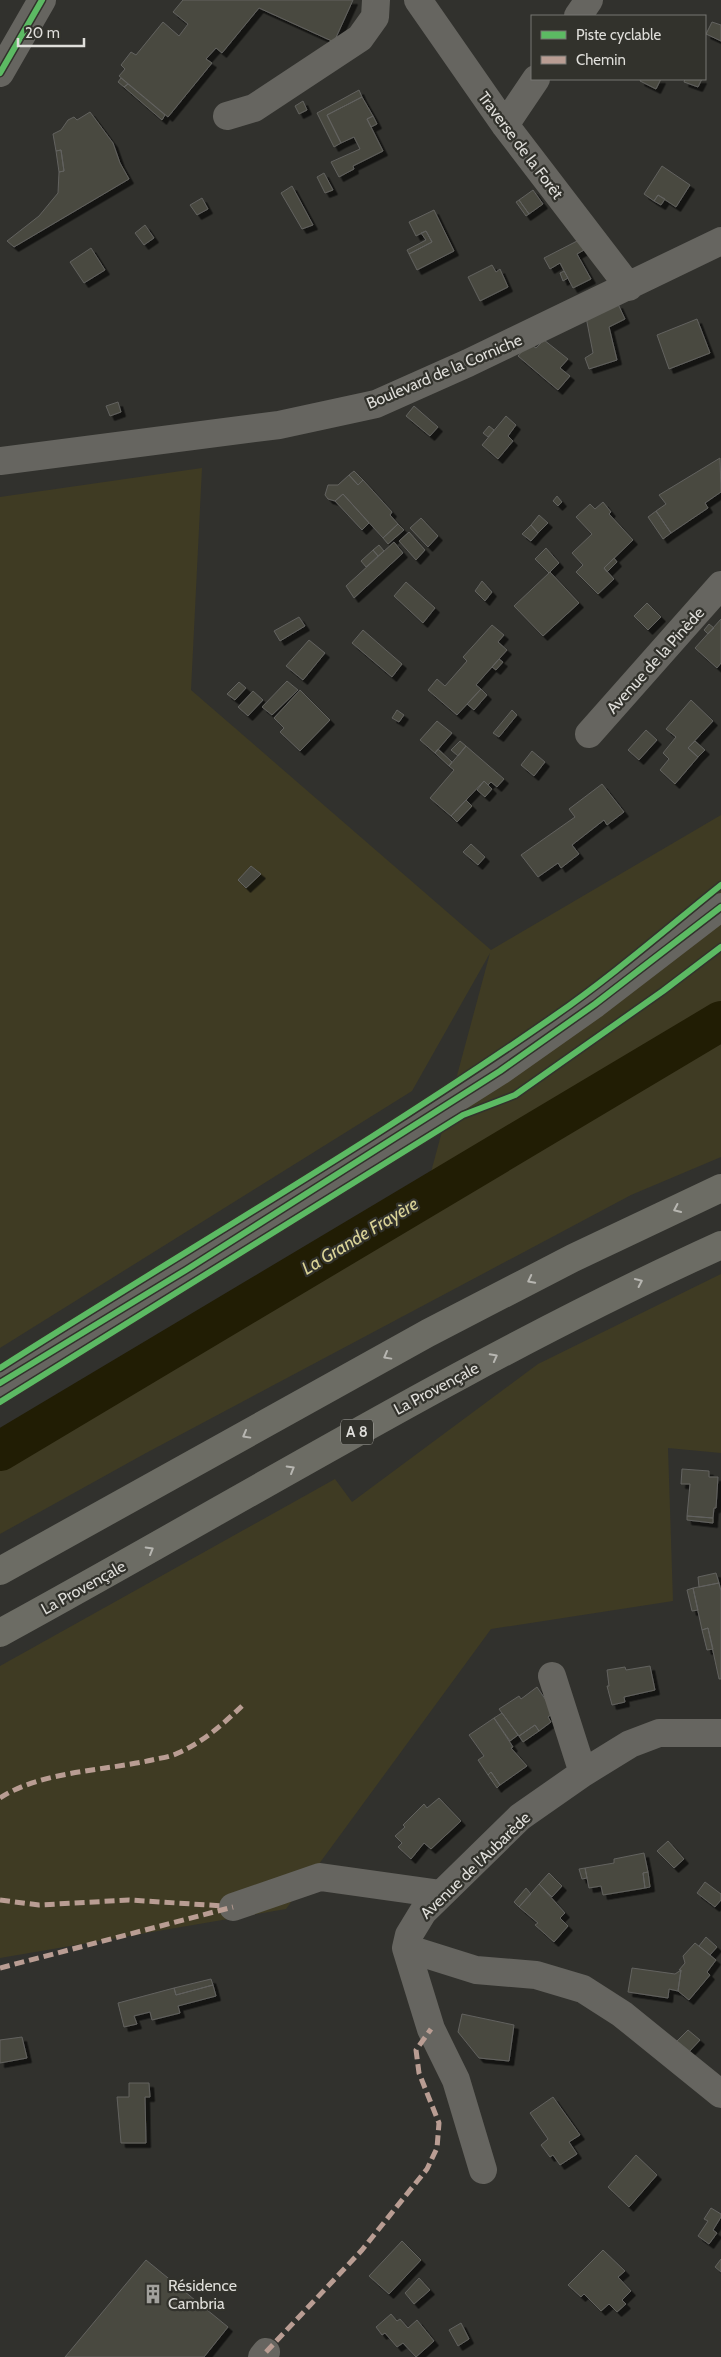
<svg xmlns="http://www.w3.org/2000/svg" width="721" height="2357" font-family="Cabin,sans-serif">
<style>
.green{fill:#3f3b23}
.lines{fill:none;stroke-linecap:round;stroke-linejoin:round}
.river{stroke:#211d04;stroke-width:40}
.building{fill:#4a4941;stroke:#62625f;filter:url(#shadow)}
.minor{stroke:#666560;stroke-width:28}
.highway{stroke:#6c6c64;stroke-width:28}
.quiet{stroke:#b99d93;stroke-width:5;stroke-dasharray:10 5;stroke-linecap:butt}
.cycleway-casing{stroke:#32322c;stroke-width:9}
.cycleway{stroke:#5cba63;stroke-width:6}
.oneway{stroke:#b7b6b1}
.labels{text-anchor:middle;stroke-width:4.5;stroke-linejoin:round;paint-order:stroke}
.shield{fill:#32322c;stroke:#abaaa6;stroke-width:1}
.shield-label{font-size:15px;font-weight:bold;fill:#dfdeda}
.street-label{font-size:16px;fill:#dfdeda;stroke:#32322c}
.poi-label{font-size:16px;fill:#dfdeda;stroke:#32322c;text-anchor:start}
.water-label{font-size:18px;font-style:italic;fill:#dad397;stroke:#32322c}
</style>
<defs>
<filter id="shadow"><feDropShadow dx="4.5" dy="4.5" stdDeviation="0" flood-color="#0009"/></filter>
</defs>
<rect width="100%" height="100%" fill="#31312d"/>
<path class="green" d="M202,468L191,690L491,950L721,815V1157L631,1195L146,1453L0,1534V1467L420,1213L490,953L412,1091L0,1348V497Z
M721,1274V1453L668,1448L673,1601L491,1629L286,1909L0,1958V1666L335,1479L352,1502L538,1364Z"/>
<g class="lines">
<path class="river" d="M0,1451L721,1021"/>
</g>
<path class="building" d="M183,0H353L334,42L259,8L222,53L216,48L206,59L212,63L168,117L119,76L125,69L121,65L131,52L136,55L163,22L179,36L188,24L173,12Z
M712,22L721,25V41L706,34Z
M121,78L128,84L124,87L118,82Z
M641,79H661L656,89L640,81Z
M685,79H702L698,87L684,82Z
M128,84L165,115L162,120L124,87Z
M359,90L362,97L327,115L341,143L334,147L317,113Z
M362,97L373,116L367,119L383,151L353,166L354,169L339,177L331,162L360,149L354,137L341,143L327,115Z
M303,101L307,110L299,114L295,106Z
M90,112L113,143L120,163L129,179L14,247L7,241L39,216L58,193L59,172L64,171L61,150L56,151L53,134L61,130L68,120L74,117L77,120Z
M373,116L377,124L371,127L367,119Z
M61,150L64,171L59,172L56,151Z
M662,166L690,185L676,207L658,195L654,201L644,194Z
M324,173L333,190L325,193L317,177Z
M292,186L313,225L302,229L281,193Z
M533,190L543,204L529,214L519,200Z
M658,195L665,199L661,205L654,201Z
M202,198L208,209L197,215L190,205Z
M519,200L529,214L526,216L516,202Z
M434,210L454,251L417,270L409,254L432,242L426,231L416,236L409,222Z
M145,225L154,238L144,245L135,233Z
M426,231L432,242L409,254L407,250L426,240L421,233Z
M579,240L584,250L577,254L591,279L573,288L560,263L550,269L544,258Z
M91,248L105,270L84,283L70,262Z
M492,265L496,272L500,269L508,287L480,301L468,277Z
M564,271L568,278L563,281L560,273Z
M618,304L625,319L609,327L617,360L589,369L585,358L593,353L586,317Z
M697,319L710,353L669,369L657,335Z
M544,340L568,359L560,368L570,376L558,390L518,356L529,343L536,348Z
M118,402L121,412L110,416L106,406Z
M414,406L438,427L430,436L406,416Z
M506,416L516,425L508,436L513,441L498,459L482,445Z
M489,426L494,430L488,437L483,433Z
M720,458L721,492L705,503L708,508L671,533L656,511L666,504L659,495Z
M354,471L363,480L358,485L349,475Z
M349,475L358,485L363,480L392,512L390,515L398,524L383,538L343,494L335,501L328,499L325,495L328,485H338Z
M343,494L369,523L362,530L335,501Z
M557,496L562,502L558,506L553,501Z
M603,502L611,512L609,514L633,540L604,568L614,579L598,594L576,572L583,565L572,553L592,534L576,517L590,504L595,509Z
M656,511L671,533L663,539L648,517Z
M539,515L548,523L538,533L531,525Z
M421,518L438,536L428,547L410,528Z
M398,524L404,530L388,544L383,538Z
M531,525L538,533L531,541L522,534Z
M409,532L425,550L416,560L399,541Z
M394,542L403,553L354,598L346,586Z
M379,545L384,551L378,556L373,550Z
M546,548L559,563L549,573L535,559Z
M373,550L378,556L366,567L361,561Z
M614,558L617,562L607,572L604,568Z
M550,572L579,603L543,636L514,606Z
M482,581L492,592L485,601L475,591Z
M406,582L435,608L423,623L394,596Z
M647,603L661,617L648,630L634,616Z
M299,617L305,626L280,641L274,631Z
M721,619V663L717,668L695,648Z
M709,624L714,628L708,634L704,630Z
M492,625L504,635L498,642L507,650L476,685L481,689L457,715L428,690L437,679L445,686L467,661L463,657Z
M363,630L402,664L392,677L352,643Z
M309,640L325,653L303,680L286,666Z
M499,659L503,662L496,670L492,667Z
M287,681L298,690L272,715L262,707Z
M239,682L246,688L235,700L227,694Z
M481,689L487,695L474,710L467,704Z
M300,690L330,720L300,751L280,732L284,728L274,718Z
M253,691L263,700L248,716L238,707Z
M691,700L713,721L688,748L698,757L675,784L660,770L669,759L663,753L676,737L666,729Z
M397,710L404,715L399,722L392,718Z
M512,710L517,715L499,737L493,733Z
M437,721L452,733L435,753L420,740Z
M646,730L657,740L639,760L628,750Z
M460,741L466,746L458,756L451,750Z
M695,741L705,750L698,757L688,748Z
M466,746L504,779L497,787L491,782L488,785L484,781L451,816L430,798L454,770L449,766Z
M438,749L452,762L449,766L435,753Z
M532,751L545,762L534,776L521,765Z
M484,781L492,789L485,797L477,790Z
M602,784L624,812L607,825L604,820L572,845L579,854L561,868L558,863L538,877L521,855L575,817L569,809Z
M466,800L472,806L457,822L451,816Z
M471,844L485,857L478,865L463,852Z
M251,866L261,874L246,888L238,880Z
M682,1469L709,1471V1477H718L716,1508H714L713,1518L687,1516L690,1484H681Z
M687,1516L713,1518V1523L687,1520Z
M716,1573L719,1583L699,1587L698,1577Z
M719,1583L721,1591V1679H719L708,1628L702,1630L693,1588Z
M693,1588L698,1610L692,1611L687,1590Z
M708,1628L713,1649L707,1650L702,1630Z
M650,1666L655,1690L624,1697L625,1702L612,1705L607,1686H609L607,1670L625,1667L626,1670Z
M537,1687L554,1712L548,1717L551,1722L539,1731L535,1725L519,1736L499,1709L519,1696L521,1699Z
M502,1713L518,1735L510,1741L494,1718Z
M494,1718L513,1747L511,1748L527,1766L500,1785L491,1772L488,1775L478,1760L484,1756L469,1735Z
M535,1725L539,1731L523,1742L519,1736Z
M491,1772L500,1785L497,1788L488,1775Z
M439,1798L461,1821L431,1849L424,1843L411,1859L398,1847L402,1843L395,1836L405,1827L403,1825L424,1804L427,1808Z
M668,1841L684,1859L674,1868L657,1851Z
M644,1853L648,1872L643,1873L645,1888L603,1895L601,1886L589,1888L585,1868L614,1863V1859Z
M585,1868L587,1878L582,1879L579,1869Z
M648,1872L650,1887L645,1888L643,1873Z
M549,1873L562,1886L552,1897L539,1884Z
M705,1882L721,1894V1900L715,1907L697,1893Z
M539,1884L565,1913L560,1918L568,1926L554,1942L535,1925L538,1923L519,1907Z
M526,1888L531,1894L519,1907L514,1902Z
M706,1937L717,1947L710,1955L699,1946Z
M695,1943L716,1960L707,1972L710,1975L689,2000L678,1991L681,1970H679L685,1963L683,1956Z
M632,1968L675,1974L681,1970L678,1991L669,1989L668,1998L628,1992Z
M211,1979L213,1985L176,1995L174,1988Z
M213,1985L216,1996L178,2006L180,2013L152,2020L150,2012L134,2016L137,2024L124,2027L118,2003L174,1988L176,1995Z
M462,2014L514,2025L509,2061L479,2058L458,2032Z
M688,2030L700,2040L688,2053L676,2042Z
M22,2037L27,2058L0,2063V2040Z
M129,2083H149L150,2097H145L146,2143H121L117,2097H129Z
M553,2097L580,2135L569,2142L577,2154L560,2165L553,2155L550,2157L541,2145L548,2139L530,2113Z
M636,2155L657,2175L629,2207L608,2187Z
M711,2208L721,2214V2217L713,2230L717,2233L709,2244L698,2236L708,2221L704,2219Z
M402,2241L421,2260L389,2294L369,2276Z
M603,2250L625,2271L618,2277L631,2291L622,2300L626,2304L617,2312L609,2304L601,2311L584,2294L581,2297L568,2285Z
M721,2259V2272L715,2267Z
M146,2260L228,2327L204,2357H65Z
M419,2278L430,2290L414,2304L405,2293Z
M391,2314L397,2321L400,2319L408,2328L417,2320L434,2341L416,2357L403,2343L397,2347L385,2333L382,2335L376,2327Z
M461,2323L469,2339L458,2346L449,2330Z"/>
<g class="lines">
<path class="minor" d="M418,0L505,125L629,287
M578,16L589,0
M0,73L42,0
M227,116L254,108L360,38L375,17L376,0
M505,125L536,79
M0,461L279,425L376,404L468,363L721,241
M589,734L721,585
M0,1383L186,1270L500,1071L595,1004L721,907
M552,1676L583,1773
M233,1907L320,1877L441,1894
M406,1948L476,1970L536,1975L583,1989L622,2014L721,2094
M483,2170L456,2080L431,2029L406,1948L409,1935L423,1912L520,1817L583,1773L630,1744L659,1733H721
M262,2357L266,2352"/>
<path class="highway" d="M0,1571L428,1333L573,1258L721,1188
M0,1633C240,1502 472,1358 721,1245"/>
<path class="quiet" d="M0,1798C41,1771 104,1771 152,1760C160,1758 170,1757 178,1753C203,1742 222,1725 242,1706
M0,1900L39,1905L129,1900L224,1906
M0,1968L233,1907
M266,2352L362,2250L427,2169L437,2148L439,2123L419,2073L416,2050L431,2029"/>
<defs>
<path id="cycleway" d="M0,73L42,0
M0,1368C184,1251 373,1142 553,1017C611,977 665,930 721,885
M0,1383L186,1270L500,1071L595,1004L721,907
M0,1402L463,1115L515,1095L663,991L721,947"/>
</defs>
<use href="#cycleway" class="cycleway-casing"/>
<use href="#cycleway" class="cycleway"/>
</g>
<defs><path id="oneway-chevron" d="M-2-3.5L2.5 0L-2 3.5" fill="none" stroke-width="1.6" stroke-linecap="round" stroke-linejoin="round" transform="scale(1.25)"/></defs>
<g class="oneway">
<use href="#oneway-chevron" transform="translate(677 1209) rotate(155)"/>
<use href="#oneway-chevron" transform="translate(531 1280) rotate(153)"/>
<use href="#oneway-chevron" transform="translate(639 1282) rotate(-25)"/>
<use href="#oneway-chevron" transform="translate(387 1356) rotate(151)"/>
<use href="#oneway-chevron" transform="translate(494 1357) rotate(-28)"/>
<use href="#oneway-chevron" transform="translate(246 1435) rotate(151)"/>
<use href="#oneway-chevron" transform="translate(291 1469) rotate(-30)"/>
<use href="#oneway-chevron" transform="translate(150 1550) rotate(-30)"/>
</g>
<defs>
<symbol id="building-bare" viewBox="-9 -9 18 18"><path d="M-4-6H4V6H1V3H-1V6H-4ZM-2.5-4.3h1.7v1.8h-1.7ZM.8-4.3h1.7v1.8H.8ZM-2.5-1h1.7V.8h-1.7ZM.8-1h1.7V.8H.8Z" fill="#a2a19d" stroke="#32322c" stroke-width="2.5" paint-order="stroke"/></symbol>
</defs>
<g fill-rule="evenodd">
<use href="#building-bare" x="139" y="2280" width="28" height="28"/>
</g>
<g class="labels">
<rect class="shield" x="341" y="1419.5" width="32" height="25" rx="4"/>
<g class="shield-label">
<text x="357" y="1437">A 8</text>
</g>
<g class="street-label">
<text transform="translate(521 145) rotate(53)" y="6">Traverse de la Forêt</text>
<text transform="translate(444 371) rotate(-23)" y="6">Boulevard de la Corniche</text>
<text transform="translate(655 660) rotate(-48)" y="6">Avenue de la Pinède</text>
<text transform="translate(436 1388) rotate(-28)" y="6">La Provençale</text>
<text transform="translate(83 1587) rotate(-29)" y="6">La Provençale</text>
<text transform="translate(475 1865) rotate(-44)" y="6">Avenue de l'Aubarède</text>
</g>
<g class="poi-label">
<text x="168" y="2291">Résidence<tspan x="168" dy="18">Cambria</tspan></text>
</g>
<g class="water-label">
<text transform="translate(360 1236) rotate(-31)" y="6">La Grande Frayère</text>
</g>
</g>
<rect x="531" y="15" width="175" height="65" fill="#32322c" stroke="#777772"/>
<rect x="541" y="31" width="25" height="8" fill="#5cba63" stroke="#777772"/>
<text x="576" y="40" font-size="15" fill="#dfdeda">Piste cyclable</text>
<rect x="541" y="56" width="25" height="8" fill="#b99d93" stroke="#777772"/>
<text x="576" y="65" font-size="15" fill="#dfdeda">Chemin</text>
<path d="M18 38v8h66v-8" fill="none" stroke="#dfdeda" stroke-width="2.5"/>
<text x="25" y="38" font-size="15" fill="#dfdeda" stroke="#32322c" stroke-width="4" paint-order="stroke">20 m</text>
</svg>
